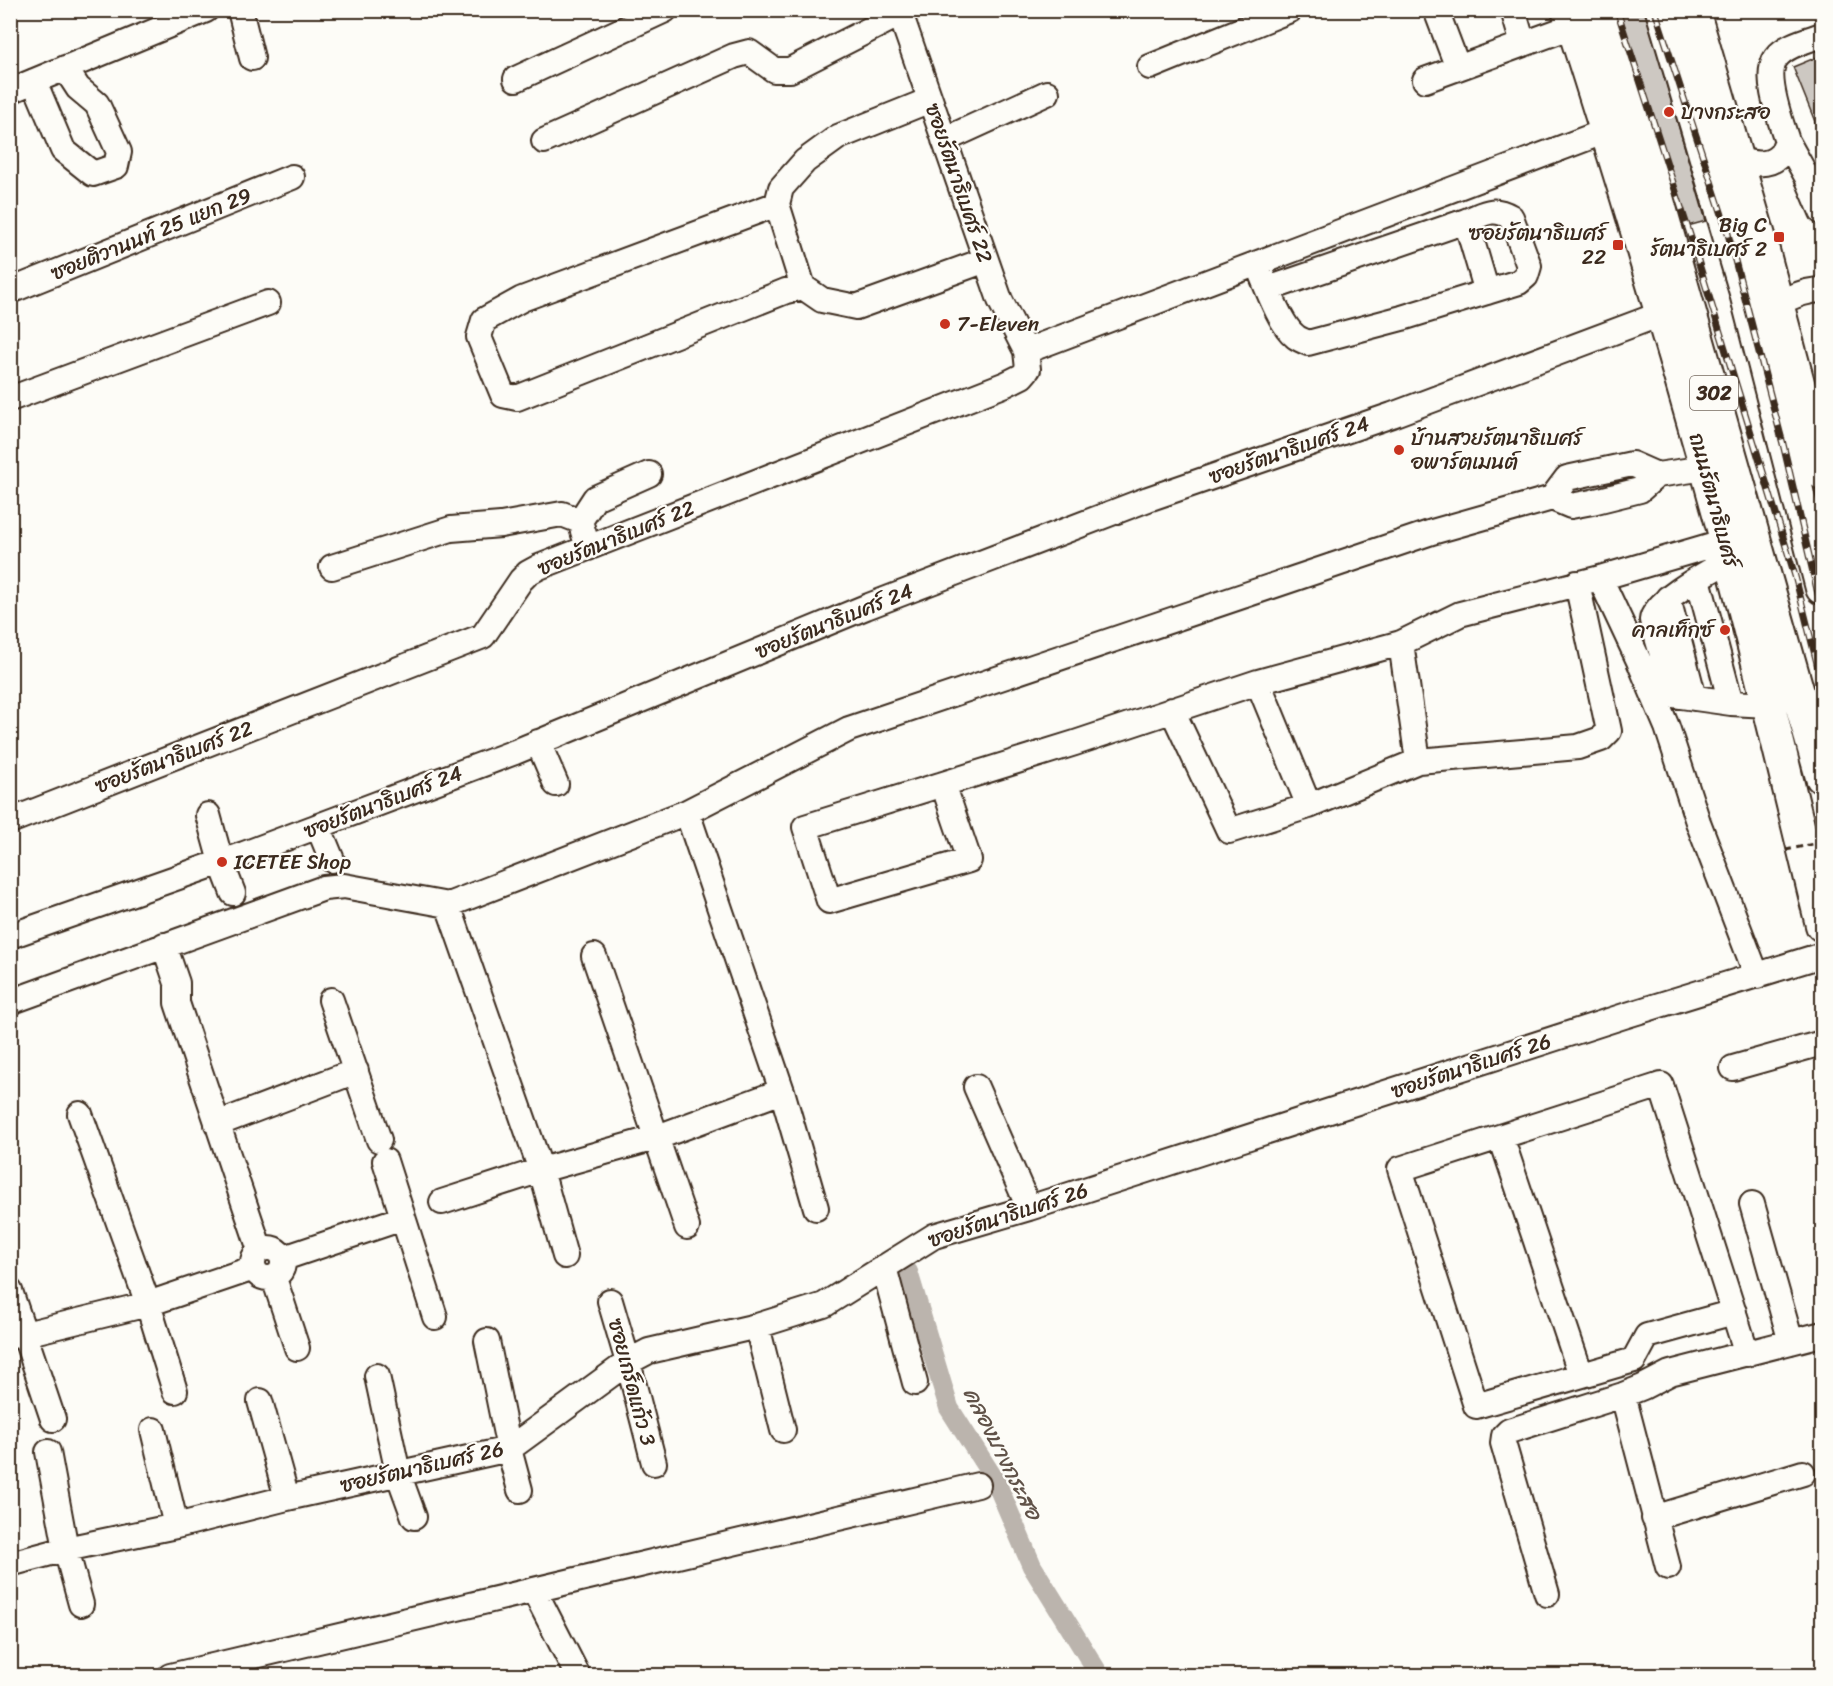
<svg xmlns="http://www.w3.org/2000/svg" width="1833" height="1686" font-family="Sriracha,'Playpen Sans Thai',sans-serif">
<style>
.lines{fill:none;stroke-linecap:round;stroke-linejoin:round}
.canal{stroke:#bbb4ad;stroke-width:20}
.building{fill:#cdc8c2;stroke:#3b2a1e;stroke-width:1.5}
.minor-casing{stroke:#3b2a1e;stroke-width:28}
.major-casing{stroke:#3b2a1e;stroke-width:36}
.minor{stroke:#fdfcf7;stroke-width:24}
.major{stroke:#fdfcf7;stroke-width:32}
.rail-casing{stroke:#3b2a1e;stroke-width:7}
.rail{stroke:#fdfcf7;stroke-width:4.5;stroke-dasharray:14;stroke-linecap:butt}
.path-bridge{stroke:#3b2a1e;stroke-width:3;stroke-dasharray:6 4.5;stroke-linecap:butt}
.poi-dot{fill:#c8321e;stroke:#fdfcf7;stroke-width:2}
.labels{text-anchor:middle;stroke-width:4.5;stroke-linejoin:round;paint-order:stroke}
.shield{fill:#fdfcf7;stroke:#75695f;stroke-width:1.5}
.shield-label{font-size:20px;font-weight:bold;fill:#3b2a1e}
.poi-label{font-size:21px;fill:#3b2a1e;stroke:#fdfcf7;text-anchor:start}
.street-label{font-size:21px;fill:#3b2a1e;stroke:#fdfcf7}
.water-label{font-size:22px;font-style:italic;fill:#615349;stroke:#fdfcf7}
</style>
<rect width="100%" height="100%" fill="#fdfcf7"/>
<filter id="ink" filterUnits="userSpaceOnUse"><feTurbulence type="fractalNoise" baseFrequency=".0167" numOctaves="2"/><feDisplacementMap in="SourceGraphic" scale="12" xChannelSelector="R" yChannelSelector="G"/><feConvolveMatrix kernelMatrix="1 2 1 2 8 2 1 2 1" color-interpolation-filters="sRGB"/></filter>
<g filter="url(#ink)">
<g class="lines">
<path class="canal" d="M908,1272L949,1408L996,1482L1032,1566L1100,1676"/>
</g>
<path class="building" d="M1619,10H1645L1706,221L1684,227L1640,73Z
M1822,55V139L1793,67Z"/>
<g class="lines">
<defs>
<path id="minor" d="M240,10L252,58
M1436,10L1458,68
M1513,10L1523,44
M1150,67L1290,10
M516,79L665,10
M1425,80L1573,26
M34,81L63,150L93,174L116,166L119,152L97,104L78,88L65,68
M10,91L206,10
M930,100L838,137L805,161L781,188L777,204L522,299L484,320L479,337L503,395L517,398L786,291L803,287L822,300L856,307L986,260
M944,140L1047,93
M544,141L734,56L749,52L774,70H790L900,14
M1787,141L1807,177L1822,212
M1736,159C1750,163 1768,168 1780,155C1783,152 1785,145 1787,141C1781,122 1763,76 1776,58C1785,45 1808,40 1822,35
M777,204L803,287
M1466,221L1487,292
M1257,264C1265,282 1280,325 1295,336C1298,339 1304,341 1308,343L1402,318L1519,282L1526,276L1529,266L1511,217C1492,206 1484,214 1466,221L1268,289
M10,291L292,177
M1777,303C1792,297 1806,290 1822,290
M1026,351L1606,131
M10,399L268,303
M1552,498L1571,506L1592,502L1640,490L1657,475L1706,468
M580,521L595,498L649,474
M1731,559C1714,569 1653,601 1652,620L1674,695L1731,703L1768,705
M332,567L451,529L501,525L562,514L580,521L588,548
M1600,578L1639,661L1667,727L1698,822L1757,976
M1698,579L1731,703
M1668,598L1694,698
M1401,643L1418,761
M1258,682L1309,806
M1172,710L1229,831L1309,806L1418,761L1578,747L1601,739L1609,731L1577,583
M538,742L556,784
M943,784L969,860L829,901L805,827L1075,743L1258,682L1401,643L1460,614L1600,578L1726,541
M687,812L782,1091L816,1208
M208,815L221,862L233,893
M10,821L483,636L521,580L528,573L539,567L1006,384L1022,376L1028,369L1026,351L1000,300L899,10
M318,826L332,860
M448,905L541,1170L565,1256
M10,936L244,854L515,752L866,607L1148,499L1392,415L1661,314
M164,945L177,983V1003L260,1250
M594,956L687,1227
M331,1000L379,1140
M10,1002L324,888L344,886L448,905L687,812L849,729L1432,532L1552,498L1567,478L1632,464L1657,475
M1733,1068L1822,1043
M976,1087L1029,1208
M80,1114L148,1304L175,1391
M217,1124L356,1071
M1501,1137L1581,1375
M385,1161L435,1317
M442,1202L541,1170L655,1138L782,1091
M1752,1204L1791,1342
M253 1263a15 15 0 1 1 30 0a15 15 0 1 1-30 0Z
M284,1258L403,1218
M884,1267L915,1383
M274,1278L297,1348
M10,1291L53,1419
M610,1301L628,1362L654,1463
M1734,1312L1647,1336L1634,1360L1476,1406L1400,1169L1661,1085L1747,1354
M757,1326L783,1430
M10,1336L25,1334L148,1304L254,1268
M487,1341L509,1449L520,1490
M377,1376L398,1473L414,1517
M1623,1395L1668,1567
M260,1401L287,1498
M153,1430L176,1526
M48,1452L66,1549L81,1604
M1654,1518L1803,1473
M10,1564L66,1549L176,1526L287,1498L509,1449L628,1362L649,1351L757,1326L824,1305L934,1236L1029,1208L1624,1016L1822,955
M534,1590L578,1676
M1547,1594L1503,1443L1504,1436L1509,1431L1623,1395L1643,1387L1670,1373L1822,1334
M170,1676L978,1485"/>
<path id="major" d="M1568,10C1617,162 1663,314 1706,467C1749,619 1785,772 1822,925
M1600,10L1623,78L1822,777
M1662,10L1745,289L1822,588
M1693,10L1761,243L1822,473"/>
</defs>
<use href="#minor" class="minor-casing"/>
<use href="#major" class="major-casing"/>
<use href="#minor" class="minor"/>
<use href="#major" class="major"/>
<defs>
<path id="rail" d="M1617,10L1692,241L1795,576L1822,683
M1655,10L1727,230L1783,444L1822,611"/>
</defs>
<use href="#rail" class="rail-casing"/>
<use href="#rail" class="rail"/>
<path class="path-bridge" d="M1786,850L1822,842"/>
</g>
</g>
<g class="poi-dot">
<circle cx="1669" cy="112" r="6"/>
<rect x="1773" y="231" width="12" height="12" rx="3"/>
<rect x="1612" y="239" width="12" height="12" rx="3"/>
<circle cx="945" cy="324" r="6"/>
<circle cx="1399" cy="450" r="6"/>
<circle cx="1725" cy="630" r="6"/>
<circle cx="222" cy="862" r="6"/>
</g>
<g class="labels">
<rect class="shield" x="1690" y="376" width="48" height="34" rx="4.5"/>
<g class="shield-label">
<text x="1714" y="400">302</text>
</g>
<g class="poi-label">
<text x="1681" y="119">บางกระสอ</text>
<text x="1767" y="232" text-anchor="end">Big C<tspan x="1767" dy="24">รัตนาธิเบศร์ 2</tspan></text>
<text x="1606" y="240" text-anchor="end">ซอยรัตนาธิเบศร์<tspan x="1606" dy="24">22</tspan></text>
<text x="957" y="331">7-Eleven</text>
<text x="1411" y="445">บ้านสวยรัตนาธิเบศร์<tspan x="1411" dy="24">อพาร์ตเมนต์</tspan></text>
<text x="1713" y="637" text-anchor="end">คาลเท็กซ์</text>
<text x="234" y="869">ICETEE Shop</text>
</g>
<g class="street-label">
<text transform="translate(959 183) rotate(71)" y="7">ซอยรัตนาธิเบศร์ 22</text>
<text transform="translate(151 234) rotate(-22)" y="7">ซอยติวานนท์ 25 แยก 29</text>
<text transform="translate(1289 450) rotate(-19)" y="7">ซอยรัตนาธิเบศร์ 24</text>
<text transform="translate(1714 500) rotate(75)" y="7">ถนนรัตนาธิเบศร์</text>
<text transform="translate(616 538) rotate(-22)" y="7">ซอยรัตนาธิเบศร์ 22</text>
<text transform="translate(834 621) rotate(-22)" y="7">ซอยรัตนาธิเบศร์ 24</text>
<text transform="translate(174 757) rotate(-21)" y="7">ซอยรัตนาธิเบศร์ 22</text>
<text transform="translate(383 802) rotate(-21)" y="7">ซอยรัตนาธิเบศร์ 24</text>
<text transform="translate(1471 1066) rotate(-18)" y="7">ซอยรัตนาธิเบศร์ 26</text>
<text transform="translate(1008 1215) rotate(-18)" y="7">ซอยรัตนาธิเบศร์ 26</text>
<text transform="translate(632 1382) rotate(75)" y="7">ซอยเกร็ดแก้ว 3</text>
<text transform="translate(422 1467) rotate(-13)" y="7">ซอยรัตนาธิเบศร์ 26</text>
</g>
<g class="water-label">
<text transform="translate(1003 1453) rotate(63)" y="8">คลองบางกระสอ</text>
</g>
</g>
<rect width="1833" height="1686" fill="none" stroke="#fdfcf7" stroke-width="36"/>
<rect x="18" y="18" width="1797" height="1650" fill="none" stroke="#3b2a1e" stroke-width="2" filter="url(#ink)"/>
</svg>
